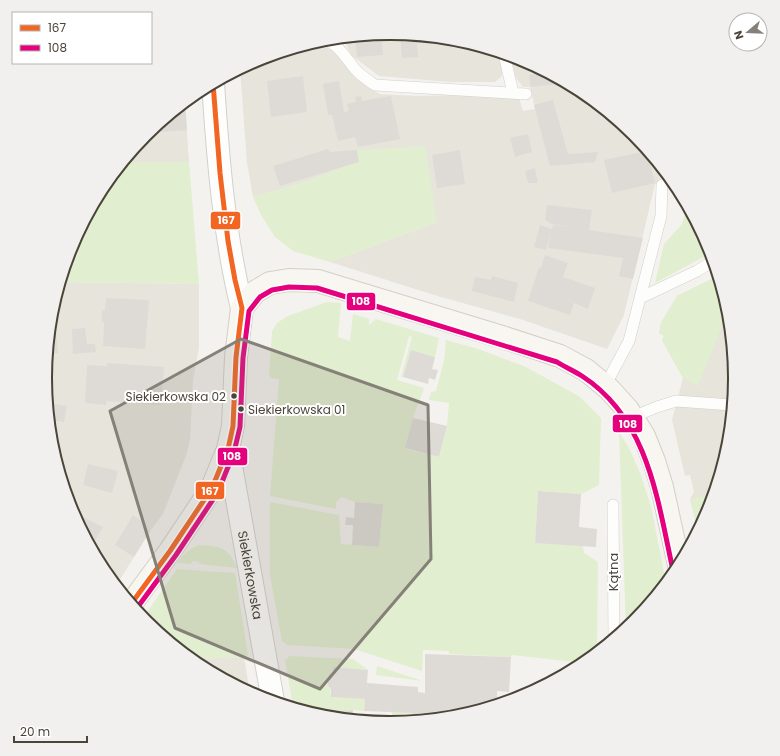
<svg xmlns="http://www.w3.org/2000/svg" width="780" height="756" font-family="Poppins,sans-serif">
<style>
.residential{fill:#e7e4dc}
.green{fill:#e1eecf}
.building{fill:#dedbd6}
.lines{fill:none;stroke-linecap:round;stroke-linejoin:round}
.lane-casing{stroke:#d2d0cb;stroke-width:12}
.street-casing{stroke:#d2d0cb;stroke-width:24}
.secondary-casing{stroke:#d3cfc5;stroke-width:24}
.lane{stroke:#fdfdfc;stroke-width:11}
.street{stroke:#fdfdfc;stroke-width:22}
.secondary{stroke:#f7f6f1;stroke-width:22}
.bus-1-casing{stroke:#fff;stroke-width:8}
.bus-2-casing{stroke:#fff;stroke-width:8}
.bus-1{stroke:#f26522;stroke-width:5}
.bus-2{stroke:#e5007d;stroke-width:5}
.marked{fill:#868178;fill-opacity:0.2;stroke:#868178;stroke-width:3;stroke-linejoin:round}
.bus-dot{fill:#4b4439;stroke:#fff;stroke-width:1.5}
.labels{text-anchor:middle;stroke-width:4;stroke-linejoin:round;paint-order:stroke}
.bus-label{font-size:12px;fill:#4b4439;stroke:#fff;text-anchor:end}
.street-label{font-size:13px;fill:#4b4439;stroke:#fff}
.rim{fill:none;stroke:#4b4439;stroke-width:2}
.line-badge{stroke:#fff;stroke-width:1.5}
.badge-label{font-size:11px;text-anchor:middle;font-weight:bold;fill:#fff}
</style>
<rect width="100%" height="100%" fill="#f4f2ee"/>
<path class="residential" d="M390,33L458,40L499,52L502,66V76L495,82H450L379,76L352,56L343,38Z
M319,45L335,51L358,78L379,94L416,96L464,95L519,98L523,111L535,109L530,87H523L516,78L510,55L522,59L582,91L634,134L668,176L670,187L655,184L624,315L607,349L523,320L434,295L330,262L437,222L357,151L359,162L335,170L303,183L253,197L247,163L240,69L258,59L302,46Z
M185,102L189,162H123L146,134Z
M718,276L728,311L735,378L728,446L709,510L698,531L690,499L694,492L690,475L685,476L672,420L683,378L662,340L664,336L659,333L661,323L677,296Z
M60,282L199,284V348L193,380L190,440L187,453L163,514L150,531L116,586L103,569L71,510L52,445L45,378L52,310Z
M244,657L250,693L198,665L191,659Z"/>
<path class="green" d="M425,146L437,222L330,262L293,251L275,237L261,215L253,197L303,183L335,170L358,162L357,150Z
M123,162H189L199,284L60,282L71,246L103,186Z
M688,207L709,246L711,253L655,283L664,244L682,224Z
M718,276L729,312L724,321L698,386L683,378L662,340L664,336L659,333L661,323L677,296Z
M327,302L341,303L338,337L350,341L353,314L369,319V325L376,319L439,338L435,357L411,350L403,377H401L412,337L409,336L397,380L424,388L413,418L406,449L439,457L447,426L449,403L429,400L431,392L436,391L444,361L446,340L478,349L526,367L580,397L601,418L599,485L581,494L538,491L535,542L583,546L584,553L598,562L597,652L584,663L512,655L511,657L449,654V651L423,650L422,671L354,649L286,645L285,642H282L270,575V502L339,515L341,544L379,547L382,504L355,502L341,497L336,502V509L270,496L279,379L271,378L269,375L272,331L277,323L288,316Z
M619,432L629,448L640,473L651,506L666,583L634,622L626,629Z
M706,496L713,497L709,510L698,531L690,499Z
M200,545C221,546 229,548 237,568L199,564V562L192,561L191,564L177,563C184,554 189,548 200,545Z
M177,569L235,573L248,655L244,657L191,659L146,622L143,618Z
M288,656L353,659L368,670L333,667L332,675L328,679C328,686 331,690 331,697L365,699L364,711L353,710L317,715L293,707L285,660L288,658Z
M377,666L423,681L376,675Z
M392,712L413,713V721L393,723Z"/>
<path class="building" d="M381,35L383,55L357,57L355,38Z
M409,35L416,36L418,57L402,58L400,36Z
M478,46L493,50L480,54Z
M547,73L563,81V83L531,87L529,75Z
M303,76L307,112L271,117L267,81Z
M339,81L344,112L349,111L347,104L356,102L355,97L361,96L362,101L391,96L400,139L358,147L355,137L338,141L332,115H328L323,84Z
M553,100L568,154L598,152L595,162L550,166L534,105Z
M185,102L187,130L161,132V122Z
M528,134L532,152L515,157L510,138Z
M328,149L330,152L357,150L359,162L280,186L273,166Z
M460,150L465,184L437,188L432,155Z
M647,151L655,183L612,193L604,160Z
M535,168L538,183H528L525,171Z
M547,205L592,210L589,230L643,238L633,279L619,276L623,258L548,248L551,232L546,250L534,247L540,225L552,229L553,225L572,227L552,224L545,220Z
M545,255L568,263L563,277L595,288L588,309L574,303L570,315L528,301L539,267L541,268Z
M492,276L518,283L514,302L472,291L475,277L491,280Z
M106,298L149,300L145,349L103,346L104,322H102V310H105Z
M85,328L87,344H95L96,352L73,354L72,329Z
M50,331H56L58,353L47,355Z
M411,350L435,357L432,369L438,370L435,380L429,378L428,384L403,377Z
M107,363L164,367L161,405L106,401V405L85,403L87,365L107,366Z
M47,403L67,406L64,422L49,420Z
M413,418L447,426L439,457L405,448Z
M88,464L118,471L112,493L83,485Z
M538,491L581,494L579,527L597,529L596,547L535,543Z
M355,502L383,504L379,547L352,545L353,525H345L346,517L354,518Z
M133,515L148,526L146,528L150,531L134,557L115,545Z
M81,516L103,527L91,548L78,522Z
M425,654L511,657L509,692L497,691V704L463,715L433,714V719L413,721V713L364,711L365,699L331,697V690L328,685V679L332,675L333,667L368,670L367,683L418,687V692L425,693Z
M353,710V719L322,716L314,714Z"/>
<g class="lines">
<defs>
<path id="lane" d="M321,40C339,40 348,64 360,74C365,78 370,82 375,85L526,94
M504,54L513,93
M640,298L661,216L662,185
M605,386L629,341L640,298L697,271L713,261
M632,417L657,407L676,401L732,405
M613,505L614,639"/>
<g id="street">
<path d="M213,83C218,159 224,235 242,308"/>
<path id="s1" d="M228,449L273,701"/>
</g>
<path id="secondary" d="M131,604L170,551L212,488L228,449L233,426L236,357L242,308L255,292L270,283L289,280L318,281L502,337L560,356L586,370L609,389L628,410L644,436L654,461L662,487L679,565"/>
</defs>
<use href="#lane" class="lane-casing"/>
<use href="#street" class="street-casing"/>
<use href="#secondary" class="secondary-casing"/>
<use href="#lane" class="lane"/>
<use href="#street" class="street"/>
<use href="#secondary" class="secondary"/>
<defs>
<path id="bus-1" d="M131,604L170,551L212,488L228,449L233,426L236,357L242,308L235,280L228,241L220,173L213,83"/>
<path id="bus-2" d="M137,608L176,555L218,492L234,452L240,427L243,358L249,311L260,297L272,290L289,287L317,288L557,362C565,367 574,371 582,376C647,418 657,496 672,566"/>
</defs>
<use href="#bus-1" class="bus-1-casing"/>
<use href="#bus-2" class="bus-2-casing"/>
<use href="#bus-1" class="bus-1"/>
<use href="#bus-2" class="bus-2"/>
</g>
<path class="marked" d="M241,339L428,405L431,559L320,689L175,628L110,411Z"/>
<g class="bus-dot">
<circle cx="234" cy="396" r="3.5"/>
<circle cx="241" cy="409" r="3.5"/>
</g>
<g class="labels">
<g class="bus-label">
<text x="226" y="401">Siekierkowska 02</text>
<text x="248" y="414" text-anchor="start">Siekierkowska 01</text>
</g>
<g class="street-label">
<text transform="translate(613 572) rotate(-90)" y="5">Kątna</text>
<text dy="5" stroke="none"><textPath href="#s1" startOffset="128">Siekierkowska</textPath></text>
</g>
</g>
<path d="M0 0H780V756H0ZM52 378a338 338 0 1 1 676 0a338 338 0 1 1-676 0Z" fill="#f1f0ef" fill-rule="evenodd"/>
<path class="rim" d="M52 378a338 338 0 1 1 676 0a338 338 0 1 1-676 0Z"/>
<g class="line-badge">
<rect x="210" y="211" width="31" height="19" rx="4" fill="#f26522"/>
<rect x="346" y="292" width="30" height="19" rx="4" fill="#e5007d"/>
<rect x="612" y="414" width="31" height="19" rx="4" fill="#e5007d"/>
<rect x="217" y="447" width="31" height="19" rx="4" fill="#e5007d"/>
<rect x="195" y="481" width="30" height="19" rx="4" fill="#f26522"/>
</g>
<g class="badge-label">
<text x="226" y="224">167</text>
<text x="361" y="305">108</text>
<text x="628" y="428">108</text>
<text x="232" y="460">108</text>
<text x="210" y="495">167</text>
</g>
<rect x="12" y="12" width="140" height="52" fill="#ffffff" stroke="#b7b4b0"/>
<rect x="20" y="25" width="20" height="6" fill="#f26522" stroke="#b7b4b0"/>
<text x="48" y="32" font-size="12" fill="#4b4439">167</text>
<rect x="20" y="45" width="20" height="6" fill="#e5007d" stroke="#b7b4b0"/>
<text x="48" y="52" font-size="12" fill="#4b4439">108</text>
<g transform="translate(748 32) rotate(251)"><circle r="19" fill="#ffffff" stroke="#b7b4b0"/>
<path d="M0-3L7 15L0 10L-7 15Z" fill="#868178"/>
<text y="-6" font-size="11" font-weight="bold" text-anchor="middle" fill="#4b4439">N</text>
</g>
<path d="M14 736v6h73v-6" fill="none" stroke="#4b4439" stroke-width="2"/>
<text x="20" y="736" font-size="12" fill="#4b4439" stroke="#ffffff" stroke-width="3" paint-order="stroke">20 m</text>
</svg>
